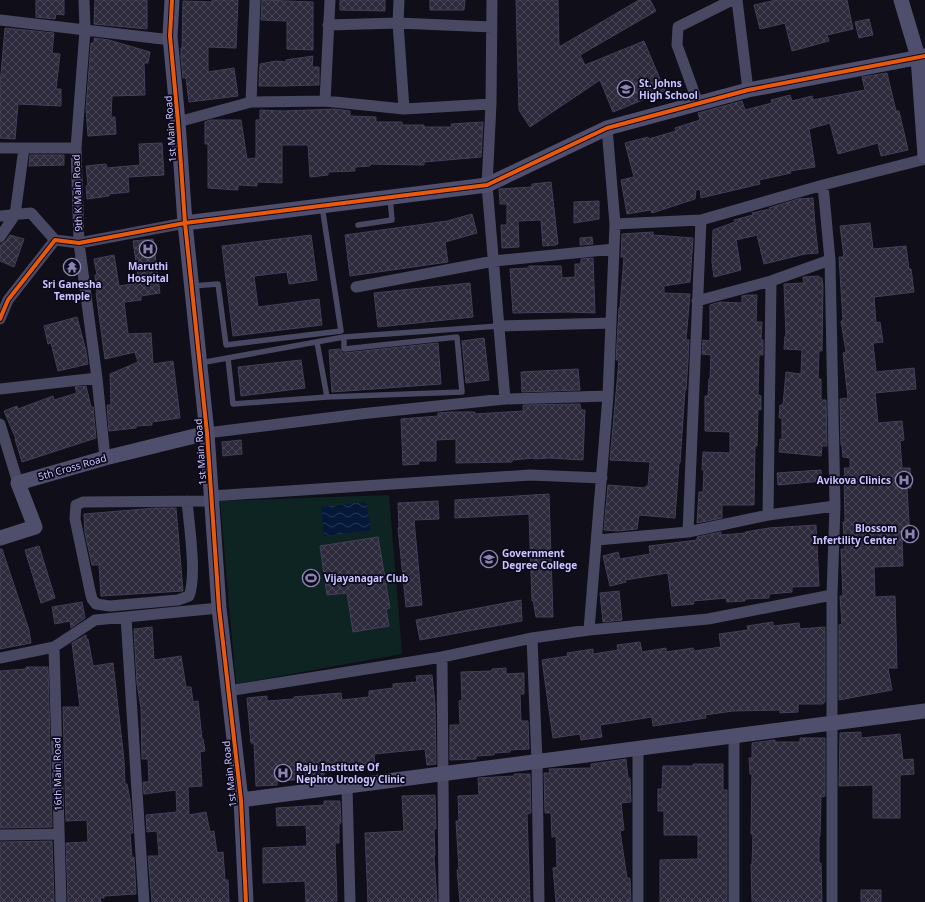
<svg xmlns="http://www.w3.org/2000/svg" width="925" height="902" font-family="'Noto Sans',sans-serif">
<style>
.green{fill:#0d2423}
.water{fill:url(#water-waves)}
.building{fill:url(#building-cross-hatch);stroke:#423f58}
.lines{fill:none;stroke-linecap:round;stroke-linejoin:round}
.lane{stroke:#484862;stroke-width:5.5}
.street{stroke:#484862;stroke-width:11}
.secondary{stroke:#4f4f6d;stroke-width:15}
.cycleway-casing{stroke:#0c091d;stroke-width:6}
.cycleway{stroke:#e8590c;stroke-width:4}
.labels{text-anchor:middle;stroke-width:3.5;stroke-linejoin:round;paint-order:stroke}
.poi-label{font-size:10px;font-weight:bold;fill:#cac5ff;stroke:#0c091d;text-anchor:start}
.street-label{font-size:10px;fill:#cac5ff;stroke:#0c091d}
</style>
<defs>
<pattern id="water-waves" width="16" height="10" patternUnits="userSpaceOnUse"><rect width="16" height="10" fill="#051838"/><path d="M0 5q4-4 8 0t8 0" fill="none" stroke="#283856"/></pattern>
<pattern id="building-cross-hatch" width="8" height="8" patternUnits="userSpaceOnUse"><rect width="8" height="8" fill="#2d2a3c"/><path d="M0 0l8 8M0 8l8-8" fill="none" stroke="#4a4759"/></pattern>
</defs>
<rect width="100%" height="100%" fill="#100e18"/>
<path class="green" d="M389,495L402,654L236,684L220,501Z"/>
<path class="water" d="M366,502L371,530L324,536L321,507Z"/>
<path class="building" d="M36,0H64V15L56,14L55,19L36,17Z
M95,0H147V29L94,24Z
M212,0H238L236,48L208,47V72L234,68L238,96L189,102L186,78H183L181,58V48H182L183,1L212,2Z
M262,0L313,2V50L287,49V21L261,20Z
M340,0H385V11L340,10Z
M430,0H465L464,10H430Z
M516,0H558L559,47L639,0H650L656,11L580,55L585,65L644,41L665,91L613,112L600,80L530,127L519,110Z
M776,0H847L853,29L827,35L829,41L792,51L785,23L760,29L754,5Z
M869,19L873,35L859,38L855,22Z
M5,28L54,33L52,53L60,54L56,89H61V106L18,104L15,139L0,138V85Z
M94,38L109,40L150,52L148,63H144L145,95L112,96L111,117H115L116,134L88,136L86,109L91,43H94Z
M313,56L312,67H319V85L283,86H259L260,64L276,61L286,62V60Z
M887,73L896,111H899L908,150L881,156L878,143L838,154L830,123L809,129L815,167L790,171L791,173L759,180L760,184L701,198L700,189L696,190L695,199L652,213L651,210L627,214L621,180L634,177L625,143L648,137L649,139L676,131L675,128L700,120L698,113L742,101L745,110L772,103L771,100L790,95L792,101L812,96L813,100L865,90L862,77Z
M335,109L350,111V116L376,117V122H402V125H424V127H452L451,124L483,122L481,157L424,162V165L370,164V166L355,167V171L328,172V175L310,177L308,145H282V183L257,182V186L238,185V190L208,188V144H205V122L210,120H241L247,159L256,158V120H260V110L283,111Z
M162,143L164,175L128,177L129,192L109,194V196L87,199L86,186L88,185L86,166L106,164L107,168L140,165L139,144Z
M30,155H64V165L29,166Z
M551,182L558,244H556V245L543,246L541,220L518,221L519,247L502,248L501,225H507V204H500L499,189L532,187V184Z
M813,198L815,225L818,253L805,254L764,264L757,235L736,240L741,270L714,277L712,262L713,230L735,222L734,220L753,215L752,213L770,209L769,208L798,199Z
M599,201V219L574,223V202Z
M472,214L477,233L445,242L448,262L350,276L345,235L447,221Z
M870,223L873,249L906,246L909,269H911L914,292L874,297L876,323L880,322L883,342L873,343L876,372L914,368L916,389L875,393L878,423L902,421L904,440L900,441L902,468H910L911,488H907L910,538H902L903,566L874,567L875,597L895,596L897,668H888L892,690L839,700V625L842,624L840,596H843L841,549H845L843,522H845L844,475H845L844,468H850V458L843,457L842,445H841L840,399L848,398L843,353L846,352L841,321H843L839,257H844L840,226Z
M653,232V235L693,238L690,282L664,286V293L690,294L686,340H689L688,361L686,390H685L680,463H679L675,518L639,515L637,529L617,531L604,530L608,485L645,488L646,486H648L650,462L610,460L619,360H616L619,308H620L624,257H621L622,234Z
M10,235L24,239L14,267L0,261V248L1,244L6,241Z
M311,235L317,280L289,284L287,272L254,276L258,307L319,299L322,325L233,336L222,246Z
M592,237L593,244L580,245V238Z
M153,239L160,293L141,296V300L124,302L128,334L151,333L153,364L173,361L180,418L152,422V425L136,426V428L109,431L107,405H111L110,374L138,362L135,352L105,359L96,293H97L95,275H97L94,259L114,255L119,286L139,283L133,241Z
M593,258L595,313L569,312L513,313L510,269L529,268V266H561L562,278L575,277V264H581V259Z
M819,276V278H822L823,286L822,351H819L818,379H821V400H826L827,446H822L821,456L779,452L780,439L782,440V418H779L780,405H783L786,372L801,374L802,350L784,349L785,336H786L784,284L804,283L803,277Z
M470,283L473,317L378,327L374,293Z
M747,295H757L756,322H762L761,340H763V355H759L758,395L761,396V410L758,409L757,446H755L754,505H722V518L697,523L699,492H703L704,470H702L703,452L730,453V432L705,431V396H708L709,379H710L711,355L702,354L703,340L710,341V305L720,302L742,303V296Z
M77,317L86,351L88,364L58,371L51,343L48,344L44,326Z
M484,338L489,380L466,383L462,341Z
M438,343L441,384L332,392L329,350L340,349L342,353H344Z
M301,360L305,388L241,396L238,367Z
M578,369L580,390L522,392L521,372Z
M86,386L91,407H93L96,438L22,462L15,439H16L4,411L17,406L18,409L53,396L54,400L77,393L75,387Z
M580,404L581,410H585L583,460L549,458L534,459V458L512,460V462L456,463V439L436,440V461H418L419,464L403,465L401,419L438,416V413L451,412H475V414L523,411V405Z
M241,440L242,454L223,456L222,442Z
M821,470L822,481L778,485L777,473Z
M549,494L553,617H536L533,600L532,601L529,514L455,518V500Z
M438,501L439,519L414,520L422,605L406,607L398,528H399L398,503Z
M156,508H176L183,591L101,596L99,565H92L85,533L84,514Z
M816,525L819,586L792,587V592L769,594V598L745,599V601L727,602L726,598L693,601L694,604L672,606L668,573L625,580L626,582L610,586L603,556L618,552L620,559L650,554L649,546L697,540V537L721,532V535L746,533L745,532L769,528Z
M378,537L390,608L386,609L389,626L353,632L347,593L327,595L320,546Z
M39,546L55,598L41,603L25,550Z
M0,549H2L29,630L31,643L0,649Z
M619,591L622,620L603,622L600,593Z
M521,600L522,621L420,640L416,620Z
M82,602L85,618L71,628L70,621L55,624L52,607Z
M773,622V626L799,623L800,629L825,627V702L823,703V704H798V712L780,713V710L733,711L705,715L706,718L653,726L652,717L600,725L602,737L581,740L580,734L553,738L542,660L568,656L567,653L593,649V654L618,650L617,645L640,642L642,652L666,648V652L693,648L694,651L721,647L719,634L748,630L747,626Z
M152,627L154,660L181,656L186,687H191L193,702L198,701L202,739H203L205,751L200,752L202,786L188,787L189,815L206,812L210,832L214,831L217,853L223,852L225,880H228L229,902H152L148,856H159L157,831L147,832L146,815L177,812L176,790L144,794L143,782H149L148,759H142L141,708L137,684L134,629Z
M86,635V639H88L93,666L113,663L124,760L125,784H127L130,800L133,833H130L132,858L134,857L136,894L104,896V898H100L101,902H68L66,843L88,842L87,820L66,821L63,707H80L72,643Z
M26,667H48L52,827L0,828V671L26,669Z
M506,668V674L524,673V694H520L521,721H528L529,749L510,750V752L494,753V755L476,756V759L450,760V725H460L459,701L462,700L461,672L492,671V669Z
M432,675L435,704L436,764L427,765L425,749L374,754L375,767L324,772V778L277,781V785L256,786L254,743H251L247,698L267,696V701L294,699V697L341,693L342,700L369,697V691L393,688V684L417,682L416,676Z
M861,732V738L900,734L903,760L913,759L914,774L900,775V818H873V785L839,786L840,733Z
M800,738H825V796L821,797L820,836H819V863H821L822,902L752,901L751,864H752L753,834H751L752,774H750L749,758H752V743L775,740V742H800Z
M626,759L628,778H630L631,802L621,803L624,830L620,831L627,878H630L631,902H556L553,868L557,867L556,836L552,837L551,813H545L544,773H550L549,769L591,768V764Z
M693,764H723V790H727V902H660V860L698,859V835H664V811H658V789H662L663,766H693Z
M514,774H530L531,813L527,814L530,902H460L457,870H459L456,821H459L458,796L479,795L478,778L514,776Z
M435,795L436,829H434L435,855L434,856L437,902H368L365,833L404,831L402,796Z
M324,801H340L341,823H339V843H335L337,901L306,902L305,881L263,883V848L307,846L306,825L277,826L276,808L324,805Z
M52,841L54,902H0V842Z
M861,890H881V902H861Z"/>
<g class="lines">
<path class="lane" d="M358,225L392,220L390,197
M192,286L218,284L226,345L341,331L322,206
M317,342L327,397
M228,358L233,404L327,397L462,392L457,337L344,349V337
M200,363L344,337L499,326"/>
<path class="street" d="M84,0L85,30L76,148L79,243L97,378L105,458
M399,0L398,23L404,109
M492,0L491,104L487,185L505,399
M737,0L748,90
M0,20L171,40
M328,25L398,23L492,27
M325,101L330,0
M251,102L255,0
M698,103L677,45L678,27L732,0
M178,122L251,102L325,101L404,109L491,104
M0,148H76
M823,185L830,260L835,506L832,595V902
M0,216L31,213L55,240
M615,224L701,220L823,185L925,159
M0,237L15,215L24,148
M356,287L494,261L614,249
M697,301L771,281L830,260
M0,319L8,300L55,240L79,243L185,223
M499,326L611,323
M0,389L97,378
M0,424L18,483
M207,433L360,414L505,399L608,396
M211,495V496L530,475L602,478
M187,501C189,524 197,576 189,596L178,600L110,606L96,604L92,599L90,591L75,519L76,505L83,502L212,501
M768,515L771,281
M688,532L701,220
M597,540L688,532L768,515L835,506
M126,617L144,902
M589,630L608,396L615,224L607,128
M532,638L537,762L539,902
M54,647L61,902
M442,657L444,902
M0,658L54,647L95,620L219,608
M228,691L442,657L532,638L589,630L708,619L832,595
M638,748V902
M347,787L350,902
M0,835L59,834
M734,902V736"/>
<path class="secondary" d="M172,0L170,36L178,122L185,223L207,433L219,608L241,800L246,902
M901,0L918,57L925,156
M185,223L487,185L607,128L748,90L925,56
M0,538L35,527L18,483L105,458L207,433
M241,800L925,711"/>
<defs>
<path id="cycleway" d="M172,0L170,36L178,122L185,223L207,433L219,608L241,800L246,902
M0,319L8,300L55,240L79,243L185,223L487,185L607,128L748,90L925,56"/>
</defs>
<use href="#cycleway" class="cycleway-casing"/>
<use href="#cycleway" class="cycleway"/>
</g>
<defs>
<symbol id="school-ring" viewBox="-11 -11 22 22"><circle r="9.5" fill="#0c091d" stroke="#8985ae" stroke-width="1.5"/><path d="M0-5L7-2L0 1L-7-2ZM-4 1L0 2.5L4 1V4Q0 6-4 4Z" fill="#8985ae"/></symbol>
<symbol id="hospital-ring" viewBox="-11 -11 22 22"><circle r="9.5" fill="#0c091d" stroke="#8985ae" stroke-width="1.5"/><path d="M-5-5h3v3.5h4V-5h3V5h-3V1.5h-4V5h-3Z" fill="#8985ae"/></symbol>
<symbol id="temple-ring" viewBox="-11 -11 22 22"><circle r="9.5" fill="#0c091d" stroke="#8985ae" stroke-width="1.5"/><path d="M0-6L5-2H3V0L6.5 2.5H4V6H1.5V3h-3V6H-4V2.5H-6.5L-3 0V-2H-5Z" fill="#8985ae"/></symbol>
<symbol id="university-ring" viewBox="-11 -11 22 22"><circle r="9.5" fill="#0c091d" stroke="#8985ae" stroke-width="1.5"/><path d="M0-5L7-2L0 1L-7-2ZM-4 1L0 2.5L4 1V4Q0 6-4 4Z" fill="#8985ae"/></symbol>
<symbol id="stadium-ring" viewBox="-11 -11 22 22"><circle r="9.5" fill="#0c091d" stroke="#8985ae" stroke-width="1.5"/><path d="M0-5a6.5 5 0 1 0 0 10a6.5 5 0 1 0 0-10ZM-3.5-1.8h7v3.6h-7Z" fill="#8985ae"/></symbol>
</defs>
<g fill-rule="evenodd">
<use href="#school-ring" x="616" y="79" width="20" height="20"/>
<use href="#hospital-ring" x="138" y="239" width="20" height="20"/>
<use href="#temple-ring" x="62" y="257" width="20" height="20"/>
<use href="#hospital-ring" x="894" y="470" width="20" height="20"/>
<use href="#hospital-ring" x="900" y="524" width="20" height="20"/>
<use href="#university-ring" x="479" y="549" width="20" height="20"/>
<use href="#stadium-ring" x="301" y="568" width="20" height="20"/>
<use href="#hospital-ring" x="273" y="763" width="20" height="20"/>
</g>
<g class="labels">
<g class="poi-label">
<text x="639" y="87">St. Johns<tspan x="639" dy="12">High School</tspan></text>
<text x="148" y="270" text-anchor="middle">Maruthi<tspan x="148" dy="12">Hospital</tspan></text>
<text x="72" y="288" text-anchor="middle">Sri Ganesha<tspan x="72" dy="12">Temple</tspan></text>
<text x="891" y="484" text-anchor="end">Avikova Clinics</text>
<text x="897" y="532" text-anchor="end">Blossom<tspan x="897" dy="12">Infertility Center</tspan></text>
<text x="502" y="557">Government<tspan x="502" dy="12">Degree College</tspan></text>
<text x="324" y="582">Vijayanagar Club</text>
<text x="296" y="771">Raju Institute Of<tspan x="296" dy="12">Nephro Urology Clinic</tspan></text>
</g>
<g class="street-label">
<text transform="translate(170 129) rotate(-94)" y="4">1st Main Road</text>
<text transform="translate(77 193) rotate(-92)" y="4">9th K Main Road</text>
<text transform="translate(200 452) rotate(-94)" y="4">1st Main Road</text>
<text transform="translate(72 467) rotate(-16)" y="4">5th Cross Road</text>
<text transform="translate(57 774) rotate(-91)" y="4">16th Main Road</text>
<text transform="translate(229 774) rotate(-96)" y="4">1st Main Road</text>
</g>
</g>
</svg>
